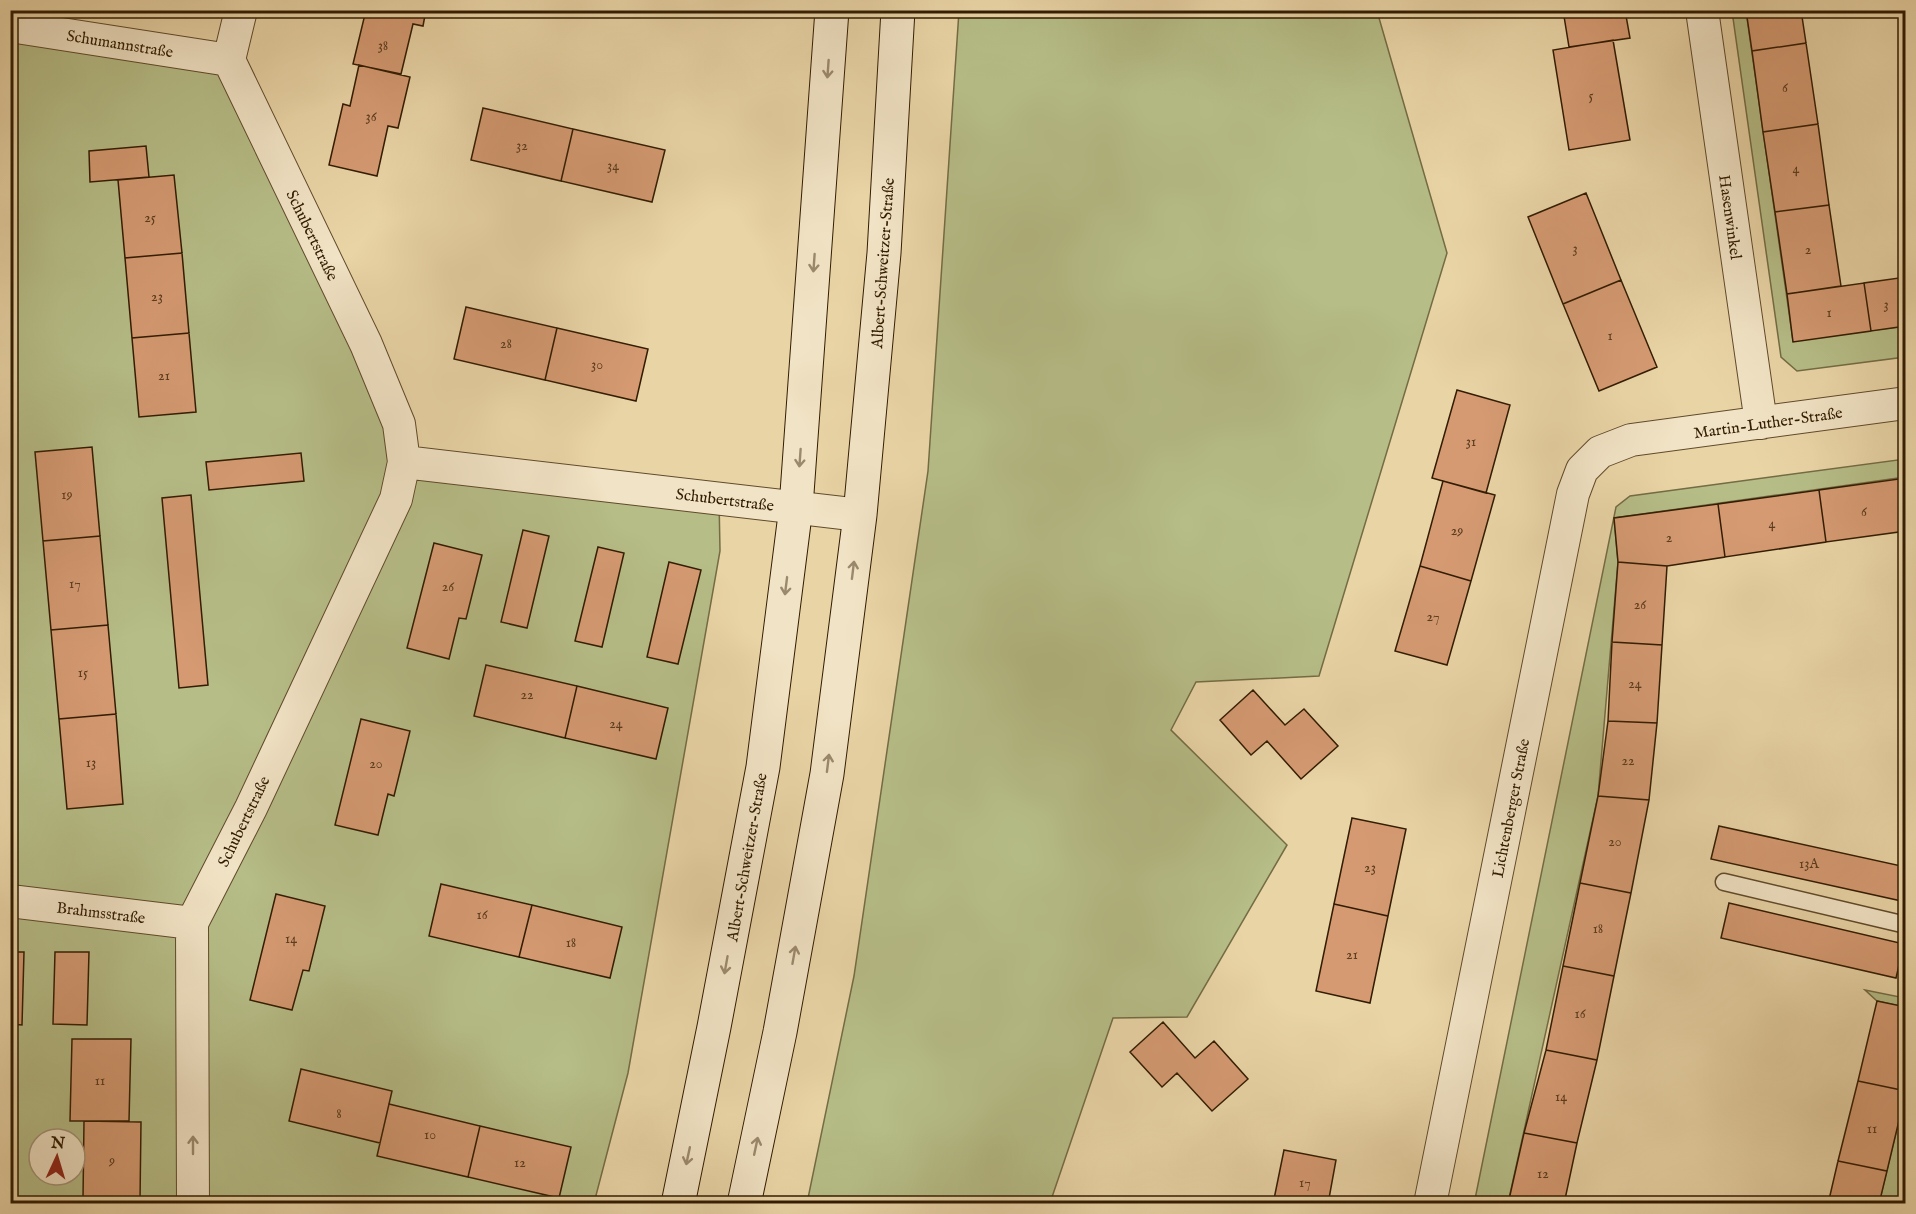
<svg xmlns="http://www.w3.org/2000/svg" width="1916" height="1214" font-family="'IM FELL English',serif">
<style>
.green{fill:#b6bd87;stroke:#746c44;stroke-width:1.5;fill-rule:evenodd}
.building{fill:#d59a72;stroke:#321c02;stroke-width:1.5}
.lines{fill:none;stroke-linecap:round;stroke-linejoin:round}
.lane-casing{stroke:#604a2b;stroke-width:19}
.street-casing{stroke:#604a2b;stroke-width:34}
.secondary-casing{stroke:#321c02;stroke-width:35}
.lane{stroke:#f1e3c5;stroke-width:16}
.street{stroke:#f1e3c5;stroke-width:32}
.secondary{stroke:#f1e3c5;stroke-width:33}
.oneway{stroke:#9b896d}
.labels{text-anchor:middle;stroke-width:4.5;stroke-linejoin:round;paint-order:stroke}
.number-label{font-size:14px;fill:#5b3c1e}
.street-label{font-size:16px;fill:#321c02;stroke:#f1e3c5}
</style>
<rect width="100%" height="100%" fill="#e9d4a6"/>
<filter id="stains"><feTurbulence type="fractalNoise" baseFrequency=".00333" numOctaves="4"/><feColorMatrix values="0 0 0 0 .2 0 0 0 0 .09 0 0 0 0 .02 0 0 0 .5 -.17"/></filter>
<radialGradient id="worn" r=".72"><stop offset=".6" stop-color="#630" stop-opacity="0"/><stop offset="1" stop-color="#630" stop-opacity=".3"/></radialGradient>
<path class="green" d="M959,11H1377L1447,253L1319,676L1196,682L1171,730L1287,845L1187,1017L1113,1018L1050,1203H807L854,976L928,471Z
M1732,11H1746L1793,341L1905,326V357L1797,371L1781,357Z
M10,26L229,60L404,462L719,498L720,551L628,1073L594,1203H11ZM39,1139H75V1175H39Z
M1905,459V477L1614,518L1618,562L1598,796L1508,1203L1474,1204L1616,507L1630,496Z
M1865,990L1905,998V1007L1877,1001Z
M1905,1095V1203H1879Z"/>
<path class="building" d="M366,10H426L423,26L413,24L401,74L353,64Z
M1563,10H1625L1630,38L1569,47Z
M1746,10H1801L1806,43L1752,51Z
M1613,40L1630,140L1569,150L1553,50Z
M1806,43L1818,124L1763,132L1752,51Z
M359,65L410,77L398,128L388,126L377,176L329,165L343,104L350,106Z
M483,108L573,129L561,181L471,160Z
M1818,124L1829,205L1775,212L1763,132Z
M573,129L665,150L652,202L561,181Z
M146,146L149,177L90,182L89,151Z
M174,175L182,253L125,258L118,180Z
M1586,193L1621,280L1563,304L1528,217Z
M1829,205L1841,286L1787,294L1775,212Z
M182,253L189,333L132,338L125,258Z
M1906,277V326L1871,331L1864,283Z
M1621,280L1657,367L1599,391L1563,304Z
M1864,283L1871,331L1793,342L1787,294Z
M466,307L557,328L545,380L454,359Z
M557,328L648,349L636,401L545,380Z
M189,333L196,412L139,417L132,338Z
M1457,390L1510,405L1486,493L1432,478Z
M92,447L100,536L43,541L35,452Z
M301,453L304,481L209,490L206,462Z
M1906,478V531L1826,542L1819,490Z
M1443,481L1495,495L1471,581L1420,566Z
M1819,490L1826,542L1725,557L1718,504Z
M191,495L208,685L179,688L162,498Z
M1718,504L1725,557L1667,566L1618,562L1614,518Z
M523,530L549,536L527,628L501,622Z
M100,536L108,625L51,630L43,541Z
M434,543L482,555L466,619L459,618L449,659L407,648Z
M598,547L624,553L602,647L575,641Z
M669,562L701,570L678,664L647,657Z
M1618,562L1667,566L1662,645L1612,642Z
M1420,566L1471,581L1447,665L1395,651Z
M108,625L116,714L59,719L51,630Z
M1612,642L1662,645L1657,723L1608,721Z
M486,665L577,686L565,738L474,716Z
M577,686L668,708L656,759L565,738Z
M1253,690L1285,725L1304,709L1338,746L1301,779L1267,741L1251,755L1220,720Z
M116,714L123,804L67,809L59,719Z
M361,719L410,731L394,796L388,794L378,835L335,825Z
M1608,721L1657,723L1649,800L1598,796Z
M1598,796L1649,800L1631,893L1580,883Z
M1352,818L1406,829L1388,916L1334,904Z
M1719,826L1906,867V902L1711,859Z
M1580,883L1631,893L1614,976L1563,966Z
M441,884L532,905L519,957L429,936Z
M276,894L325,906L309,971L303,970L292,1010L250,1000Z
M1729,903L1904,944L1896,978L1721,938Z
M1334,904L1388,916L1370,1003L1316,991Z
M532,905L622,927L610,978L519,957Z
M10,952H24L22,1025L10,1024Z
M55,952H89L87,1025L53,1024Z
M1563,966L1614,976L1597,1060L1546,1050Z
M1877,1001L1906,1007V1091L1858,1081Z
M1163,1022L1195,1058L1214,1041L1248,1079L1212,1111L1177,1073L1162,1087L1130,1052Z
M72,1039H131L129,1121H70Z
M1546,1050L1597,1060L1577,1143L1524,1133Z
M301,1069L392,1091L380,1143L289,1121Z
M1858,1081L1906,1091L1887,1171L1838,1161Z
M389,1104L480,1126L468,1177L377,1156Z
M84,1121L141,1122L140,1201L83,1199Z
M480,1126L571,1147L559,1198L468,1177Z
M1524,1133L1577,1143L1564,1204H1508Z
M1284,1150L1336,1160L1328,1204H1273Z
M1838,1161L1887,1171L1879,1204H1828Z
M83,1199L140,1201V1204H83Z"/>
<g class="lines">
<defs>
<path id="lane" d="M1724,882L1906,925"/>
<path id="street" d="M1702,10L1761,423
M10,26L229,60
M404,462L860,515
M10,901L192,923
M193,1204L192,923L251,808L396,499L404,462L399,424L366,344L229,60L241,10
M1430,1204L1573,494L1582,470L1600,452L1631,440L1906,403"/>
<path id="secondary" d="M678,1204L714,1027L763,767L796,507L832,10
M744,1204L780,1032L827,774L860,515L884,253L898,10"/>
</defs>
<use href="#lane" class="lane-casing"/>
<use href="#street" class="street-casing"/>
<use href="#secondary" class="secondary-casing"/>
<use href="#lane" class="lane"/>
<use href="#street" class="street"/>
<use href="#secondary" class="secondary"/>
</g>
<defs><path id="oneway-shaft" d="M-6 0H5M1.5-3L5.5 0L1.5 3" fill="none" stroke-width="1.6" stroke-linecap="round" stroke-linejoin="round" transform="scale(1.5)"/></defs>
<g class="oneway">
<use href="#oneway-shaft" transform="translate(828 69) rotate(94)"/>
<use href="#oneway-shaft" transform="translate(814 263) rotate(94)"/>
<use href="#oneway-shaft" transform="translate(800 458) rotate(94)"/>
<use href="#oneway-shaft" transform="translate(853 570) rotate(-83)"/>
<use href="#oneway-shaft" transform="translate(786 586) rotate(97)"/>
<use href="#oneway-shaft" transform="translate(828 763) rotate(-83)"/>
<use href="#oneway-shaft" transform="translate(794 955) rotate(-80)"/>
<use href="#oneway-shaft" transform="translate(726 965) rotate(100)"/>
<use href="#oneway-shaft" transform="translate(193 1145) rotate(-90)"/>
<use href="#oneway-shaft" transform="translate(756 1146) rotate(-78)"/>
<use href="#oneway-shaft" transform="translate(688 1156) rotate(102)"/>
</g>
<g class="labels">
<g class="number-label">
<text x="383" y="50">38</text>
<text x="1785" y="92">6</text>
<text x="1591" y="100">5</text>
<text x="371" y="121">36</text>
<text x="522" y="150">32</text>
<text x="613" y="170">34</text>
<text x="1796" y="173">4</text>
<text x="150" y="222">25</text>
<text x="1575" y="253">3</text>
<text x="1808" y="254">2</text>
<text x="157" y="301">23</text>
<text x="1886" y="309">3</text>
<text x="1829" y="317">1</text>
<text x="1610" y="340">1</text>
<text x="506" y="348">28</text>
<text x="597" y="369">30</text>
<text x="164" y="380">21</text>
<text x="1471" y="446">31</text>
<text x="67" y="499">19</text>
<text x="1864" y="516">6</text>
<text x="1772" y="528">4</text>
<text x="1457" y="535">29</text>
<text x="1669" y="542">2</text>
<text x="75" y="588">17</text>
<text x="448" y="591">26</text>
<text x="1640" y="609">26</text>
<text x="1433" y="621">27</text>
<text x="83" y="677">15</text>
<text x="1635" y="688">24</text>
<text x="527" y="699">22</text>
<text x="616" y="728">24</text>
<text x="1628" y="765">22</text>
<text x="91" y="767">13</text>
<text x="376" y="768">20</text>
<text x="1615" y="846">20</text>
<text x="1809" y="868">13A</text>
<text x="1370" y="872">23</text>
<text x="482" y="919">16</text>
<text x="1598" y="933">18</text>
<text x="291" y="943">14</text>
<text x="571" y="947">18</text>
<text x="1352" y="959">21</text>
<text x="1580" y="1018">16</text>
<text x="100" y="1085">11</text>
<text x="1561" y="1101">14</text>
<text x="339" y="1118">8</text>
<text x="1872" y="1133">11</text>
<text x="430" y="1139">10</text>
<text x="112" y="1165">9</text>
<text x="520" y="1167">12</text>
<text x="1543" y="1178">12</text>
<text x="1305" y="1187">17</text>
</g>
<g class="street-label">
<text transform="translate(120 43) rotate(9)" y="6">Schumannstraße</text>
<text transform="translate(1731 217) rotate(82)" y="6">Hasenwinkel</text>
<text transform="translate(313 235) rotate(64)" y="6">Schubertstraße</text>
<text transform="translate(882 263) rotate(-86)" y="6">Albert-Schweitzer-Straße</text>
<text transform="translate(1768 422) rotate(-8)" y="6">Martin-Luther-Straße</text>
<text transform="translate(725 499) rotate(7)" y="6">Schubertstraße</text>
<text transform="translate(1510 808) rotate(-79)" y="6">Lichtenberger Straße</text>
<text transform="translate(243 821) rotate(-64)" y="6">Schubertstraße</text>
<text transform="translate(746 857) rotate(-80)" y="6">Albert-Schweitzer-Straße</text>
<text transform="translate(101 912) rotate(7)" y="6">Brahmsstraße</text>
</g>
</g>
<rect width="1916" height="1214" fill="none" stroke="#e9d4a6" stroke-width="36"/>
<rect x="12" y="12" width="1892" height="1190" fill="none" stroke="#321c02" stroke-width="3"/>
<rect x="18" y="18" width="1880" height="1178" fill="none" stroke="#321c02" stroke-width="1.5"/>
<g transform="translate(57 1157) rotate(4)"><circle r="28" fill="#f1e3c5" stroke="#a59377" stroke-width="1.5"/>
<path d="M0-4.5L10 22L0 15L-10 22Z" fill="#8f2418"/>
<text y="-9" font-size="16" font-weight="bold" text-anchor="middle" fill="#321c02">N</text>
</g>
<rect width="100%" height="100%" filter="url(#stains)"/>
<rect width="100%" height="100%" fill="url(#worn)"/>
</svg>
